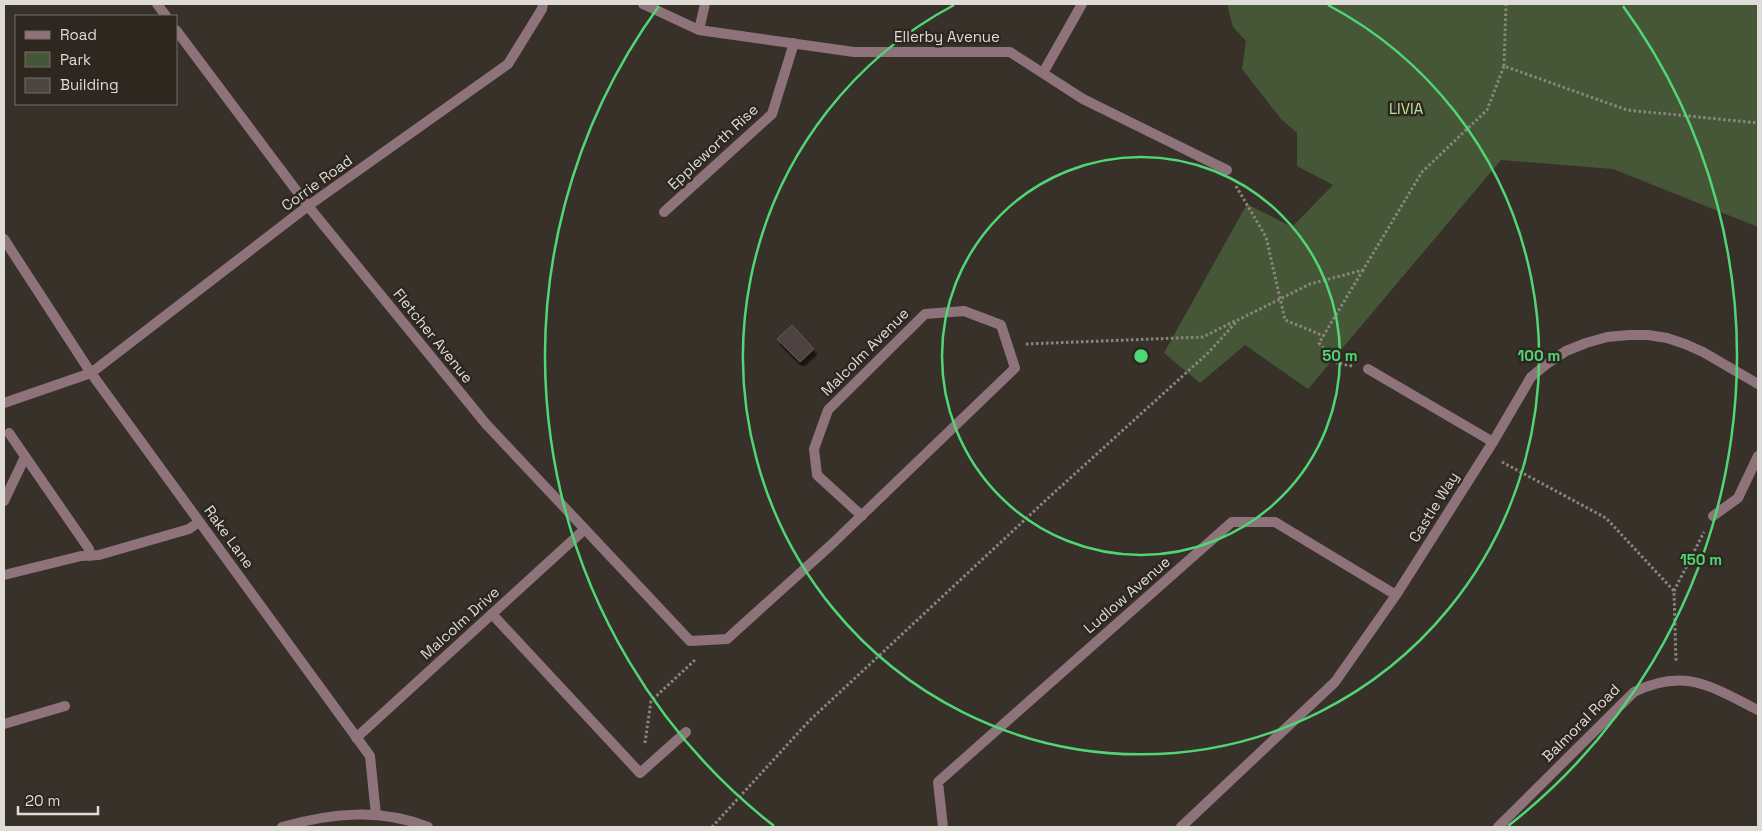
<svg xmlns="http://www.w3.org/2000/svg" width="1762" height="831" font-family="'Space Grotesk',sans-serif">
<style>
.green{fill:#455736}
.building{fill:#4d4341;stroke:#645856;filter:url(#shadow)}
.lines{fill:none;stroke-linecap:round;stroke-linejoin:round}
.path{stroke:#8a857f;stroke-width:3;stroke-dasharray:2.5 2.5;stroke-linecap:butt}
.lane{stroke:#8e737a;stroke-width:10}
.street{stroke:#8e737a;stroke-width:10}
.ring{fill:none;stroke:#50d674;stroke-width:2.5}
.labels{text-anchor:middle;stroke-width:5;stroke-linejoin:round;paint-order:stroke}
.street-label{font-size:15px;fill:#dfdbd6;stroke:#2d2720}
.park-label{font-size:15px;fill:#bce499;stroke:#2d2720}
.centre{fill:#50d674;stroke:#2d2720;stroke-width:2.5}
.ring-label{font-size:15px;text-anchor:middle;font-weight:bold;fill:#50d674;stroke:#2d2720;stroke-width:5;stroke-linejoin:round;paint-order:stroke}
</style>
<defs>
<filter id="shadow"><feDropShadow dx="3" dy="5.5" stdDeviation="1" flood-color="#0009"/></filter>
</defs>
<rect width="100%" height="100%" fill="#37312a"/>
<path class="green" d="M1227,4H1758V227L1613,169L1501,160L1308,389L1245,345L1200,383L1164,353L1247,204L1292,227L1333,185L1297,166V133L1281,119L1242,69L1246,41L1233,27Z"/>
<path class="building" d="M792,325L814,349L800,362L777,339Z"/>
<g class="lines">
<path class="path" d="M1504,66L1506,4
M1236,186L1266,237L1285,320L1324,336
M1026,344L1203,337L1235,321
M1352,366L1337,363L1319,343L1363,270
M1502,462L1606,518L1674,591L1676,662
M1674,591L1704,532
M645,743L651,701L696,659
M712,827L809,721L1046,500L1208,353L1238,320L1310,284L1363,270L1422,172L1487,110L1504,66L1627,110L1758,123"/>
<path class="lane" d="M1368,369L1493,442
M9,433L89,549L90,556
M4,501L25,457
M1713,516L1738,498L1758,456
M4,575L81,556L99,555L189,529L199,522
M492,614L640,773L686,732"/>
<path class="street" d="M157,4L166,16
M643,4L699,30L854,52H1010L1083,99L1227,170
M176,30L308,206L486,424L690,641L727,639L831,545L1015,368L1001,325L964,311L925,314L828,410L814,449L817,475L862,516
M699,30L705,4
M1043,73L1082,4
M664,212L772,114L794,43
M4,239L91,373L370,756L376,815
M4,403L91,373L308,206L508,64L542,9L543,4
M4,724L65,706
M356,738L585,529
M282,827C331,813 380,808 428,827
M943,827L938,782L1232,522H1275L1396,595
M1181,827L1335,682L1396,595L1493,442L1531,377L1548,363L1566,351L1586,343L1607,337L1629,335H1648L1667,338L1685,344L1703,352L1758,384
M1498,827L1634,692C1685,667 1712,687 1758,710"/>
</g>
<g class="ring">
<circle cx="1141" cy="356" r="199"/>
<path d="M1328 5A398 398 0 1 1 954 5"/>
<path d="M774 826A596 596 0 0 1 659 6M1623 6A596 596 0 0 1 1508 826"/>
</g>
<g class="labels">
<g class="street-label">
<text x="947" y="42">Ellerby Avenue</text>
<text transform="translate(713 147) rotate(-43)" y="5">Eppleworth Rise</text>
<text transform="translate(317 183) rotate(-36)" y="5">Corrie Road</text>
<text transform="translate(433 336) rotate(51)" y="5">Fletcher Avenue</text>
<text transform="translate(865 352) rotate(-45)" y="5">Malcolm Avenue</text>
<text transform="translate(1434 507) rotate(-58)" y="5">Castle Way</text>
<text transform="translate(229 537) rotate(54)" y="5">Rake Lane</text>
<text transform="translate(1127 595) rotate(-41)" y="5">Ludlow Avenue</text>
<text transform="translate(460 623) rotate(-42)" y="5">Malcolm Drive</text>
<text transform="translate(1581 723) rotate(-45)" y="5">Balmoral Road</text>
</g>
<g class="park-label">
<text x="1406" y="114">LIVIA</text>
</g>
</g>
<circle cx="1141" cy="356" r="8" class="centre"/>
<g class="ring-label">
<text x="1340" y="361">50 m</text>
<text x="1539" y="361">100 m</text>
<text x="1701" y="565">150 m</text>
</g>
<rect width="1762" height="831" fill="none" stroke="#dfdbd6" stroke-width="10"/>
<rect x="15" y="15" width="162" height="90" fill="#2d2720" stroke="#746f69"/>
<rect x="25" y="31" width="25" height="8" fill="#8e737a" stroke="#746f69"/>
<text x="60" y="40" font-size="15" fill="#dfdbd6">Road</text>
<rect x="25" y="52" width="25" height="15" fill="#455736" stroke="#746f69"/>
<text x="60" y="65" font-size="15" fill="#dfdbd6">Park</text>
<rect x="25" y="78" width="25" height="15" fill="#4d4341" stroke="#746f69"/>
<text x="60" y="90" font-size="15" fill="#dfdbd6">Building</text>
<path d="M18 806v8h80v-8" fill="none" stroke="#dfdbd6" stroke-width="2.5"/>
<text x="25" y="806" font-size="15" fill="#dfdbd6" stroke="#2d2720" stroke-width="4" paint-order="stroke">20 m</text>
</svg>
